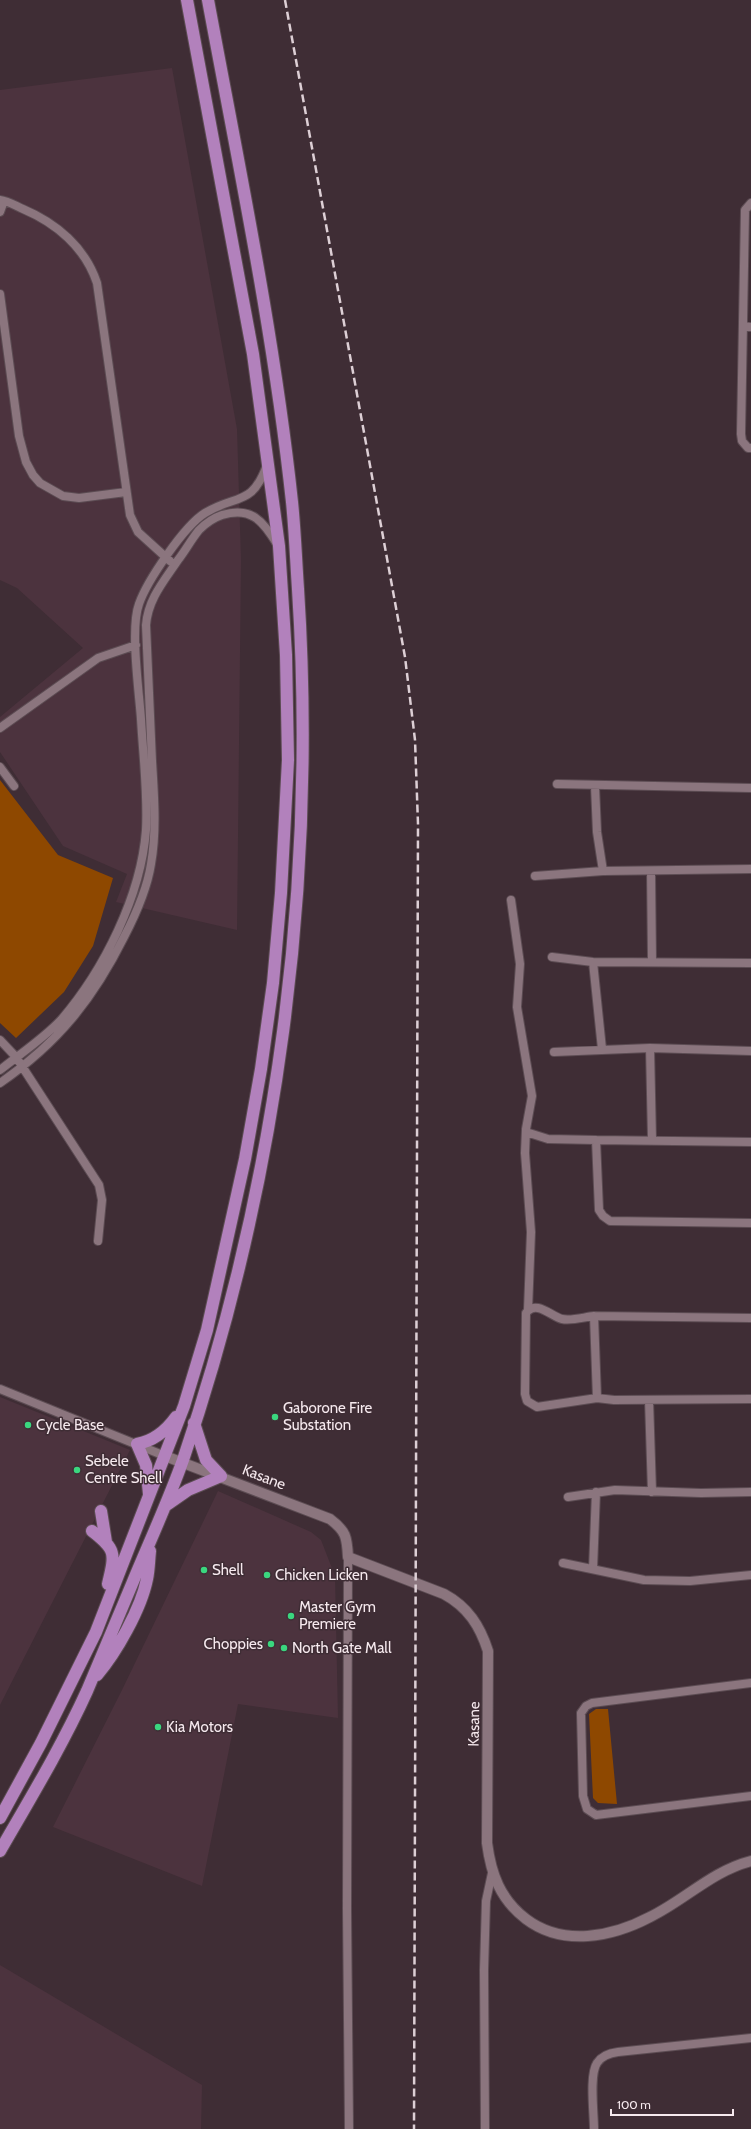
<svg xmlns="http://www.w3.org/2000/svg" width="751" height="2129" font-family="Cabin,sans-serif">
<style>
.built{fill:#4c333e}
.green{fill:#8e4800}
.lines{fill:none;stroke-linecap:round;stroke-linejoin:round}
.minor-casing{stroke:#5c4c53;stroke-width:10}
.tertiary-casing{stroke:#5c4c53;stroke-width:12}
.trunk-casing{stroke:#5c4c53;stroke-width:14}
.minor{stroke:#8b757e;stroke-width:8}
.tertiary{stroke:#8b757e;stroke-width:10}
.trunk{stroke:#b281bc;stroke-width:12}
.rail{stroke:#ddcfd5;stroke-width:2.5;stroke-dasharray:8 4;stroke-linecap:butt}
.poi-dot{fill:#3ad77f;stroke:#3f2d35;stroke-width:1.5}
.labels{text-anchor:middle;stroke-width:3;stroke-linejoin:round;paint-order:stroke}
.poi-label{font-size:15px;fill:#f6e9ee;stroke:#3f2d35;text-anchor:start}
.street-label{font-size:15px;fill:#f6e9ee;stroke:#3f2d35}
</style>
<rect width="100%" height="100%" fill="#3f2d35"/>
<path class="built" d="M172,68L237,429L241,560L237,930L116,902L127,874L63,846L0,752V717L83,648L17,588L0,580V90Z
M0,1397L130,1450L0,1705Z
M218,1491L311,1532L321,1540L335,1576L338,1718L238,1704L202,1886L53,1827L122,1690Z
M0,1965L202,2085L201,2129H0Z"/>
<path class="green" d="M0,780L58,855L113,878L93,946L64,992L16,1038L0,1023Z
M596,1709H608L617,1804L598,1803L593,1798L589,1714Z"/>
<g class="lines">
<defs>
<path id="minor" d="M0,200C8,201 16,206 23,209C56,223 85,247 97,283L130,515L138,532L170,561
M751,203L745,210L741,434L742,441L748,448H751
M0,212L4,201
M0,294L19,436L26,462L33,475L40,483L63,496L79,498L126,492
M743,326L751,327
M0,728L98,658L136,645
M0,767L14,786
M557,784L751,788
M595,786L597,832L603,871
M651,871L652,962
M535,876L603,871L751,869
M511,900L520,964L517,1007L532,1096L526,1129L525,1153L531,1232L528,1310
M552,957L593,962L751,963
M593,962L602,1049
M0,1040L16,1057L99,1185L102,1200L98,1241
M650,1048L652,1140
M554,1052L650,1048L751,1051
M0,1070C20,1054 43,1039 61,1020C104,970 141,896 146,830C148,793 143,755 141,719C139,691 130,628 139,604C147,581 184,526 205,513C236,494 252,507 267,465
M0,1083C58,1043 93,999 124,937C136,914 147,890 151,864C157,830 154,795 152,761C150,716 148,670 146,625C148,599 164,581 178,560C185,551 191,540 199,530C205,524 213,518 222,515C251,506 263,521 277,544
M526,1132L548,1139L596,1140
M751,1142L596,1140L599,1210L603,1216L610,1221L751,1223
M594,1316C584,1317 572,1321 562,1319C552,1317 536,1299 526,1313L525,1394L527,1401L537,1407L597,1398
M751,1318L594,1316L597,1398L614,1400L751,1399
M0,1389L165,1456
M649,1400L652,1492
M568,1497L615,1490L701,1493L751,1492
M348,1557L347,1909L349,2129
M563,1563L644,1580L690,1581L751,1575
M593,1569L596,1492
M751,1683L592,1703L586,1706L581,1713L583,1796L587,1809L596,1815L751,1796
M485,2129L484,1970L486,1901L492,1873
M594,2129C594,2113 589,2075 597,2063C602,2055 610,2053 618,2052L751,2038"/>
<path id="tertiary" d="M165,1456L330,1519C346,1531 347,1537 348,1557L444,1594C468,1607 480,1626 488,1651L487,1843C491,1874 500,1899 526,1919C563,1947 612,1937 650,1917C685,1900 712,1871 751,1861"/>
<path id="trunk" d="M194,1423L206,1460L221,1476
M149,1494L146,1465L137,1444C153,1441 166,1431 176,1417
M165,1506L188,1490L221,1476
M101,1511L106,1542
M92,1531C117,1550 115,1554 108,1584
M97,1675C116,1653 141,1609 147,1579C149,1570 149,1560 150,1551
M0,1818L41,1743L96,1632L184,1406L207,1330L245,1159L261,1069L273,983L281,893L288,760L286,655L279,546L253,354L187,0
M0,1851C30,1799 62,1746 87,1691C102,1656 117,1620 132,1584C149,1543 168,1502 183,1460C278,1181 317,883 298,589C296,560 295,531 292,502C274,334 239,167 208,0"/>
</defs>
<use href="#minor" class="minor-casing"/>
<use href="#tertiary" class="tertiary-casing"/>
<use href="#trunk" class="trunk-casing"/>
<use href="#minor" class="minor"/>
<use href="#tertiary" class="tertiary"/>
<use href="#trunk" class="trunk"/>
<path class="rail" d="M285,0L405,657L415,740L418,824L414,2129"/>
</g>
<g class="poi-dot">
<circle cx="275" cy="1417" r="4"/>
<circle cx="28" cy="1425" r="4"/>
<circle cx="77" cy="1470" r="4"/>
<circle cx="204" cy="1570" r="4"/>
<circle cx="267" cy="1575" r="4"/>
<circle cx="291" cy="1616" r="4"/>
<circle cx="271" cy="1644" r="4"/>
<circle cx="284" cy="1648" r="4"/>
<circle cx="158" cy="1727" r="4"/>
</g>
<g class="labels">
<g class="poi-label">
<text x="283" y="1413">Gaborone Fire<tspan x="283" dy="17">Substation</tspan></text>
<text x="36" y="1430">Cycle Base</text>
<text x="85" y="1466">Sebele<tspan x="85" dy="17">Centre Shell</tspan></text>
<text x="212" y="1575">Shell</text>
<text x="275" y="1580">Chicken Licken</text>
<text x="299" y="1612">Master Gym<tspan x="299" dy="17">Premiere</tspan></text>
<text x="263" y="1649" text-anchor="end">Choppies</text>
<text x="292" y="1653">North Gate Mall</text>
<text x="166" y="1732">Kia Motors</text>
</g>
<g class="street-label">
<text transform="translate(264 1477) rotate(21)" y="5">Kasane</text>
<text transform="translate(474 1724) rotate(-89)" y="5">Kasane</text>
</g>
</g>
<path d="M611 2109v6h122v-6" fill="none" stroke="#f6e9ee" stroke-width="2"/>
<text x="617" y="2109" font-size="12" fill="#f6e9ee" stroke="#3f2d35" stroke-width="3" paint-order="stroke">100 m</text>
</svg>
